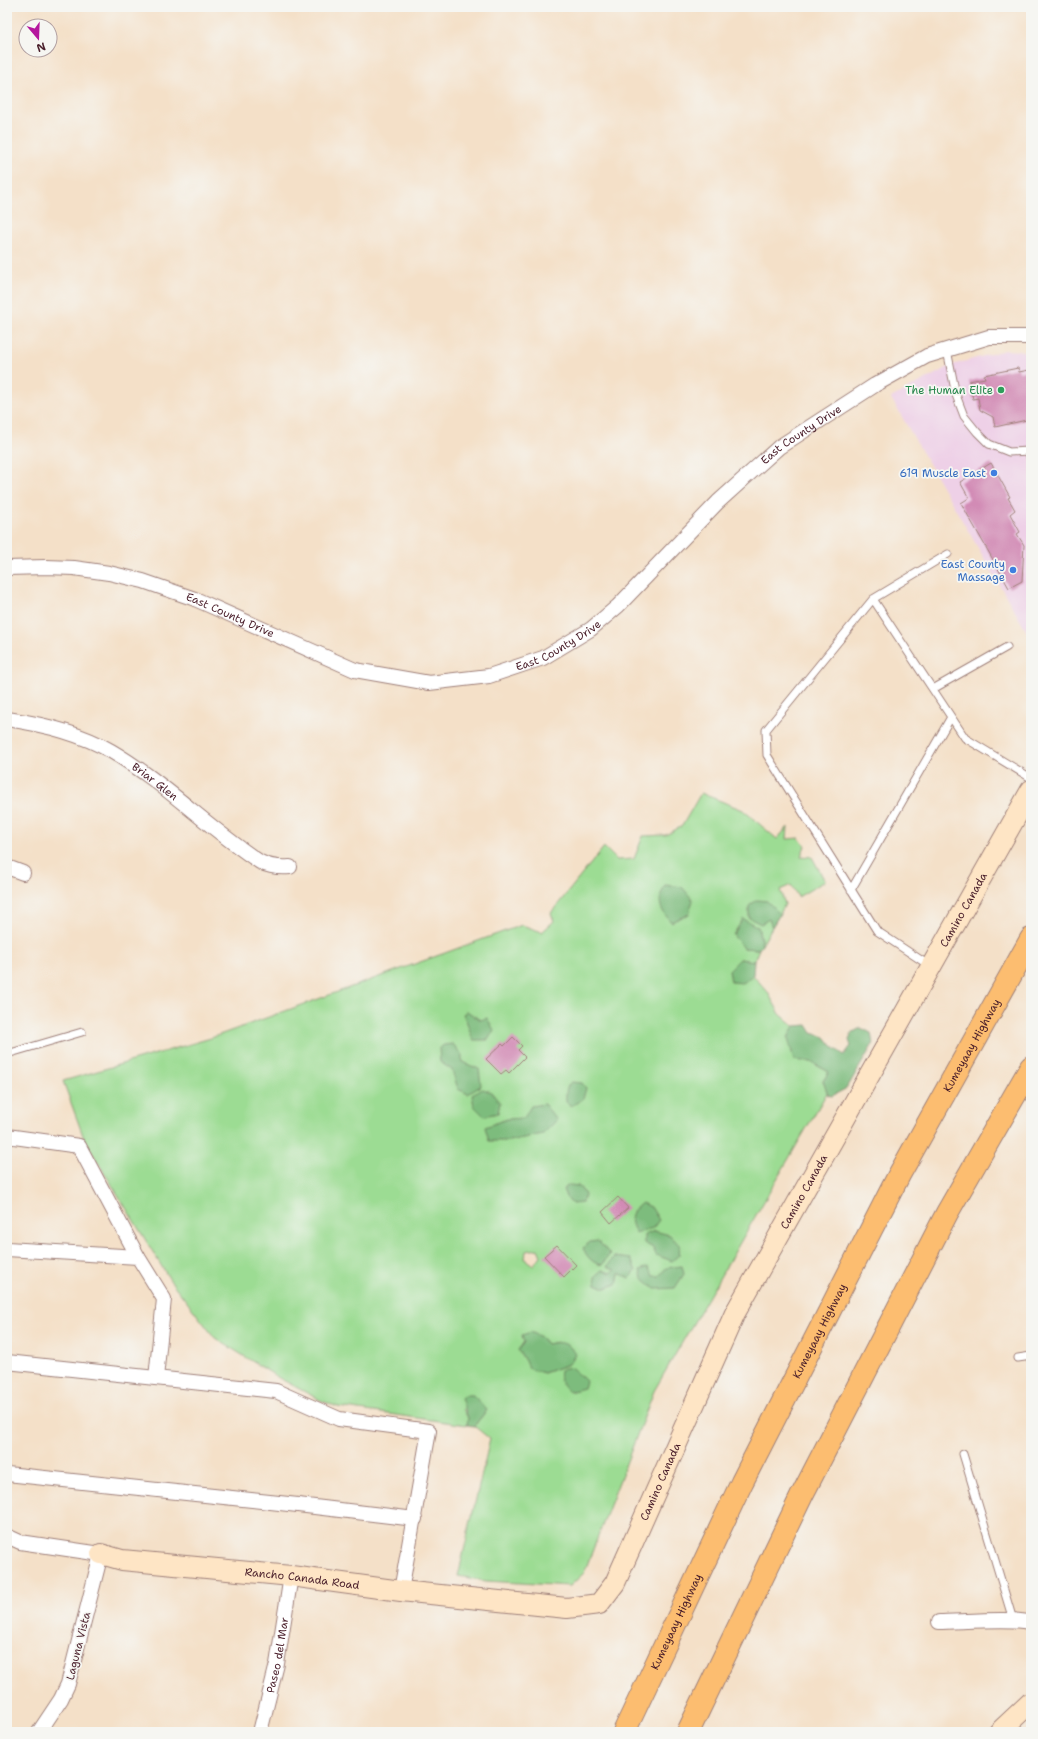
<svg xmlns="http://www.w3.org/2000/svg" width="1038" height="1739" font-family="'Shantell Sans',sans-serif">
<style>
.built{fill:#eed0e7}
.green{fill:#9cdc93;stroke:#737e5f;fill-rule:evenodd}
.forest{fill:#7dbc7d;stroke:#646e54}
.building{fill:#d28bb5}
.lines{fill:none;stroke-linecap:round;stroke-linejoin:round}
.lane-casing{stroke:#9f807a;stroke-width:9}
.street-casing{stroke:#9f807a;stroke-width:16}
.secondary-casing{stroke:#9f807a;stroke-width:22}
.highway-casing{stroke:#9f807a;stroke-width:24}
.lane{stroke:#fff;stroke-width:7}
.street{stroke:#fff;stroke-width:14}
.secondary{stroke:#fee5c5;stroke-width:20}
.highway{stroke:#fcbd6f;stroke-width:22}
.leisure-dot{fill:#2e9e5b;stroke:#f6f6f2;stroke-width:1.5}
.shop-dot{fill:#3f7fe0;stroke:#f6f6f2;stroke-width:1.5}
.labels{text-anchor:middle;stroke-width:3.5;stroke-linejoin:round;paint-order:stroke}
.leisure-label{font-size:11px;fill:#27864d;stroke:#f6f6f2;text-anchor:end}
.street-label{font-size:11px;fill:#4a1f2b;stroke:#f6f6f2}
.shop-label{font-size:11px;fill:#366cbe;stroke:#f6f6f2;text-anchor:end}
</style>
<rect width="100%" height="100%" fill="#f6f6f2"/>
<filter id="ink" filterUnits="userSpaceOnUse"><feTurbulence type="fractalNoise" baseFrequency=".025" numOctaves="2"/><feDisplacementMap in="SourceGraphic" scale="8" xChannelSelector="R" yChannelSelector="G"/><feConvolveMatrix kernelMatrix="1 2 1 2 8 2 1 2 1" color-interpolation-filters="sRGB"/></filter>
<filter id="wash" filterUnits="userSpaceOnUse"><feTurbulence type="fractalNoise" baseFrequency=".012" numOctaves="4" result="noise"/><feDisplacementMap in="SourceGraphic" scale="16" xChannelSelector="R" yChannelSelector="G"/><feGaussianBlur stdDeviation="0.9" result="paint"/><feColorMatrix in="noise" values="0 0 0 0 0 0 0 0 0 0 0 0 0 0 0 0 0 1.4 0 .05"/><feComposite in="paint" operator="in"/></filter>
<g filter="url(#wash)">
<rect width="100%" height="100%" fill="#f4e0c8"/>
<path class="built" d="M1005,350L1031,352V639L891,398L952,365Z"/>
<path class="green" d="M701,793L743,810L777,839L788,827L787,839L799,838L805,846L801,856L812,857L825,881L798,897L791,885L780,890L785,904L780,914L767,901L769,919L772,927L762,945L758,927L744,948L759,949L754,961L740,959L743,983L753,975L767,991L780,1014L794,1026L788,1038L811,1062L829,1072L823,1081L828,1091L654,1391L584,1573L570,1586L486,1581L458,1576L490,1439L474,1426L487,1410L463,1409L468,1418L467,1425L338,1407L322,1401L279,1378L215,1338L170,1280L85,1141L63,1081L211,1038L522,925L542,932L554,921L551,913L604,847L617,860L634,859L643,836L666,835L682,826ZM538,1249L541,1256L533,1265L525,1259L526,1251ZM614,1257L631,1260L619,1273L617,1284L605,1288L596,1284L602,1270L610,1273L615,1270ZM541,1337L547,1344L557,1342L569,1364L544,1373L530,1369L519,1350L524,1342Z"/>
<path class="forest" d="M665,885L682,887L693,900L689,914L671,922C659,908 657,902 665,885Z
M757,900L767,901L780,914L772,927L769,919L761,924L749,918V906Z
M743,919L758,927L762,945L759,949L744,948L733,935Z
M740,959L754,961L753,975L743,983L731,982L729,970Z
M467,1011L480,1020L487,1018L494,1030L488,1040H473C469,1031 468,1022 463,1014Z
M807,1025L812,1033L825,1037L833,1047L844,1055L851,1046L849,1040L853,1032L861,1028L871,1033L873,1044L847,1088L832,1096L828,1095L823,1081L829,1072L811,1062L794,1060L788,1038L794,1026Z
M453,1044L462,1055V1062L479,1069L481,1086L468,1094L458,1089L452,1070L440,1062L439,1048L444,1045Z
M571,1082L582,1083L586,1088L583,1099L571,1106L566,1102C566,1095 565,1087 571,1082Z
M483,1089L491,1092L500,1103L498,1113L484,1116L474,1106L472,1095Z
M544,1104L557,1120L543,1134L509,1141H489L485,1127L507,1119L524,1118L531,1106Z
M569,1185L579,1186L585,1195L582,1203L572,1204L566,1197L563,1189Z
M642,1203L651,1207L659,1220L653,1228L636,1233C628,1219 630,1212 642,1203Z
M654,1231L670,1235L680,1246L679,1255L672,1261L656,1255L653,1248L644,1243V1235Z
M598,1241L610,1254L602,1265C592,1263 587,1257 583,1248L590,1242Z
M614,1257L631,1259L636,1271L629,1278L619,1273L617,1284L605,1288L596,1284L595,1276L602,1270L610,1273L615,1270L607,1267Z
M682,1266L684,1274L675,1288L655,1289L642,1278L640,1270L648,1267L653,1276H659L666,1268Z
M531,1332L541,1337L547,1344C561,1341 567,1342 576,1354L569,1364L544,1373L530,1369L518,1350L524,1342L522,1335Z
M572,1368L586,1381L584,1388L569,1392C562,1385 558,1380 560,1370Z
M465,1395H473L487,1410L474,1426L467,1425L468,1418L461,1398Z"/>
<g id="blocks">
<path class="building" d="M1018,368L1019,372L1029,370L1031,378V419L995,427L993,417L980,410L978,398L973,399L969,381L985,378L984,375Z
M991,463L1010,497L1008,498L1015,510L1010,514L1020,532L1017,534L1024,545L1022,581L1009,588L961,503L969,498L960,482Z
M513,1037L522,1046L518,1050L525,1057L509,1073L506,1070L501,1074L486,1059L502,1044L504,1046Z
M618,1197L628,1208L611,1223L602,1212Z
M557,1245L576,1265L564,1277L544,1256Z"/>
</g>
</g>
<g filter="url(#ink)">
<use href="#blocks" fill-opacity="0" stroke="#9f807a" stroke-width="1"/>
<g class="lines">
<defs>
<path id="lane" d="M947,350L956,395L964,416L977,432L989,444L1009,452L1029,451L1031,461
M948,554L873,599L965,738L1031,778
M873,599L766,730L767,755L877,931L930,966
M933,689L1007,647
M851,890L951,717
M7,1054L82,1032
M1018,1358L1031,1356
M963,1454L1013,1620"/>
<g id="street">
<path id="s1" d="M7,568L46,567L74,568L109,573L143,581L195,599L355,670L429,683L489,676L543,658L591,629L618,606L718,502L779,447L875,385L927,356L989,337H1031"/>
<path id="s2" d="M7,719C42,724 80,733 111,751C164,782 208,828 260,862C270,867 279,868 290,867"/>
<path d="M7,867L23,873"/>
<path d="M7,1136L79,1146L138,1257"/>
<path d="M7,1249L138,1257L164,1299L156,1378"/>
<path d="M7,1362L276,1391L339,1419L429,1431L401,1591"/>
<path d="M7,1474L298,1505L415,1519"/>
<path d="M7,1536L20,1542L101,1554L68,1684L61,1699L39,1732"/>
<path d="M939,1622C958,1622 1018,1617 1031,1623"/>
<path id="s3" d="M260,1732L277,1664L291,1576"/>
</g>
<g id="secondary">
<path id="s4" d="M101,1554L122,1560L291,1576L401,1591L567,1608L599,1604L615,1583L735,1313L1031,790"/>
<path d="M999,1732L1031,1702"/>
</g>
<g id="highway">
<path id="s5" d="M624,1732L742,1482L899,1175L1031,939"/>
<path d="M688,1732L802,1495L947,1213L1031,1067"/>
</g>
</defs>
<use href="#lane" class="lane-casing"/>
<use href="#street" class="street-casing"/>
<use href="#secondary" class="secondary-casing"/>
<use href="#highway" class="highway-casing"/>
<use href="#lane" class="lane"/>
<use href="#street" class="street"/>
<use href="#secondary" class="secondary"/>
<use href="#highway" class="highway"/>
</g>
</g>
<circle class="leisure-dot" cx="1001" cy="390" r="4"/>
<g class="shop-dot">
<circle cx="994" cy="473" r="4"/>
<circle cx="1013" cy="570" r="4"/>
</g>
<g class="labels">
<g class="leisure-label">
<text x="993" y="394">The Human Elite</text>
</g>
<g class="street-label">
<text dy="4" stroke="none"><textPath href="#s1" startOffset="903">East County Drive</textPath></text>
<text dy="4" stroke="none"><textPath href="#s1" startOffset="231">East County Drive</textPath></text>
<text dy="4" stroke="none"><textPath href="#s1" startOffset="579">East County Drive</textPath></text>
<text dy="4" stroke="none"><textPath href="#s2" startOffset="163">Briar Glen</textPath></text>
<text dy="4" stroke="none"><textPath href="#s4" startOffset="1287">Camino Canada</textPath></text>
<text dy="4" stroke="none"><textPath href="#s5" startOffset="770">Kumeyaay Highway</textPath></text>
<text dy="4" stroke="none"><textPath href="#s4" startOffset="963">Camino Canada</textPath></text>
<text dy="4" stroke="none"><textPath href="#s5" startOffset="446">Kumeyaay Highway</textPath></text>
<text dy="4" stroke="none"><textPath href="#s4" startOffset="639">Camino Canada</textPath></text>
<text dy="4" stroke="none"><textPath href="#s4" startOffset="203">Rancho Canada Road</textPath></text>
<text dy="4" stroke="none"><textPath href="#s5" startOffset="122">Kumeyaay Highway</textPath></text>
<text transform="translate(78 1646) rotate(-76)" y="4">Laguna Vista</text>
<text dy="4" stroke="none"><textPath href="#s3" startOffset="79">Paseo del Mar</textPath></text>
</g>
<g class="shop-label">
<text x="986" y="477">619 Muscle East</text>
<text x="1005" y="568">East County<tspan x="1005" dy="13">Massage</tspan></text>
</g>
</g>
<rect width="1038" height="1739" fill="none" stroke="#f6f6f2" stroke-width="24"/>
<g transform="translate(38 38) rotate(161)"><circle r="19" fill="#f6f6f2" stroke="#b1a0a2"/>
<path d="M0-3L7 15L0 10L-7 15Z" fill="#b5179e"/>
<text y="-6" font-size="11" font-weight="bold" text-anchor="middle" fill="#4a1f2b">N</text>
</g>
</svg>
